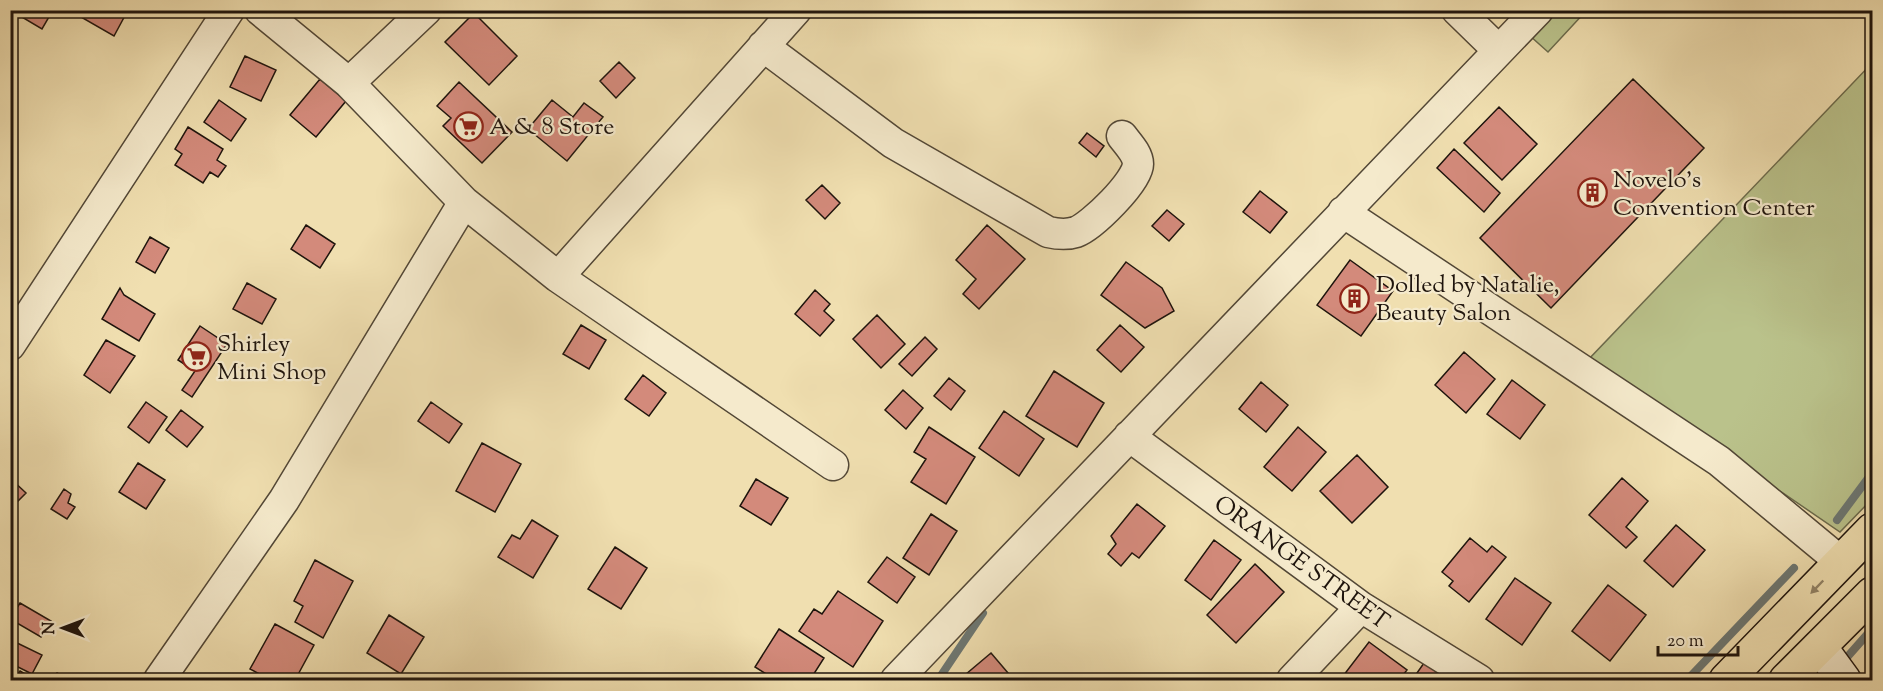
<svg xmlns="http://www.w3.org/2000/svg" width="1883" height="691" font-family="'Sorts Mill Goudy',serif">
<style>
.green{fill:#bac28b;stroke:#6c6b4c;stroke-width:1.5}
.lines{fill:none;stroke-linecap:round;stroke-linejoin:round}
.stream{stroke:#6c7773;stroke-width:8}
.building{fill:#d38a7b;stroke:#1e140d;stroke-width:1.5}
.street-casing{stroke:#524736;stroke-width:33}
.secondary-casing{stroke:#1e140d;stroke-width:36}
.highway-casing{stroke:#1e140d;stroke-width:36}
.street{stroke:#f5eacc;stroke-width:30}
.secondary{stroke:#f5eacc;stroke-width:33}
.highway{stroke:#f0dfb0;stroke-width:33}
.oneway{fill:#928467}
.labels{text-anchor:middle;stroke-width:4.5;stroke-linejoin:round;paint-order:stroke}
.poi-label{font-size:24px;fill:#1e140d;stroke:#f5eacc;text-anchor:start}
.street-label{font-size:24px;fill:#1e140d;stroke:#f5eacc}
</style>
<rect width="100%" height="100%" fill="#f0dfb0"/>
<filter id="stains"><feTurbulence type="fractalNoise" baseFrequency=".00333" numOctaves="4"/><feColorMatrix values="0 0 0 0 .2 0 0 0 0 .09 0 0 0 0 .02 0 0 0 .5 -.17"/></filter>
<radialGradient id="worn" r=".72"><stop offset=".6" stop-color="#630" stop-opacity="0"/><stop offset="1" stop-color="#630" stop-opacity=".3"/></radialGradient>
<path class="green" d="M1502,11H1586L1548,52Z
M1872,63V499L1840,532L1588,360Z"/>
<g class="lines">
<path class="stream" d="M1837,520L1872,473
M1841,664L1872,629
M938,680L983,613
M1687,680L1794,568"/>
</g>
<path class="building" d="M10,10H53L42,29Z
M76,10H128L114,36L74,13Z
M474,13L517,56L489,85L445,42Z
M245,56L276,70L261,101L230,87Z
M619,62L635,78L616,98L600,81Z
M320,79L346,101L316,137L290,115Z
M1633,79L1704,148L1551,308L1480,238Z
M459,82L512,132L482,163L443,126L451,118L437,106Z
M219,100L246,119L231,141L204,122Z
M552,100L573,117L584,103L603,117L567,161L528,129Z
M1499,107L1537,144L1502,180L1464,143Z
M188,127L223,149L217,160L226,166L218,177L210,172L203,183L175,165L182,154L175,149Z
M1087,133L1104,146L1096,157L1079,143Z
M1454,149L1500,193L1484,212L1437,168Z
M822,185L840,203L825,219L806,200Z
M1260,191L1287,212L1270,233L1243,212Z
M1167,210L1184,224L1169,241L1152,226Z
M306,225L335,244L320,268L291,249Z
M987,225L1025,259L979,309L963,294L976,279L956,260Z
M150,237L169,248L155,273L136,262Z
M1350,260L1393,291L1361,336L1317,305Z
M1126,262L1162,288L1174,311L1145,328L1101,295Z
M247,283L276,299L262,324L233,309Z
M120,288L124,295L155,314L139,341L102,319Z
M815,290L830,304L824,311L834,320L820,336L795,314Z
M877,315L905,344L881,368L853,339Z
M581,325L606,340L589,369L563,354Z
M1120,325L1144,347L1121,372L1097,350Z
M200,326L227,344L192,397L182,390L195,371L178,360Z
M925,337L937,349L912,376L899,364Z
M106,340L135,356L110,393L84,375Z
M1464,352L1495,379L1466,413L1435,385Z
M1054,371L1104,403L1077,447L1026,416Z
M643,375L666,393L649,416L625,399Z
M949,378L965,391L951,410L934,396Z
M1512,380L1545,405L1520,439L1487,414Z
M1261,382L1288,405L1266,432L1239,409Z
M903,390L923,408L906,429L885,410Z
M146,402L167,417L149,443L128,427Z
M431,402L462,424L449,443L418,421Z
M181,410L203,427L187,447L166,430Z
M1004,411L1044,439L1019,476L979,448Z
M929,427L975,457L946,504L911,482L926,459L914,452Z
M1298,427L1326,452L1292,491L1264,467Z
M482,443L521,464L495,512L456,491Z
M1357,455L1388,487L1352,523L1320,491Z
M138,463L165,480L146,509L119,492Z
M10,478L26,493L10,509Z
M1622,478L1648,501L1626,527L1637,537L1626,548L1589,515Z
M756,479L788,498L771,525L740,506Z
M64,489L71,494L68,503L75,507L67,519L51,509Z
M1137,504L1165,526L1139,558L1132,553L1121,566L1108,554L1116,544L1111,536Z
M931,514L957,531L929,575L903,558Z
M532,520L558,536L533,578L498,557L512,535L520,539Z
M1676,525L1705,550L1673,587L1644,561Z
M1470,538L1487,552L1492,546L1506,557L1469,602L1449,586L1453,581L1442,572Z
M1214,540L1241,560L1211,600L1185,580Z
M615,547L647,568L621,609L588,589Z
M887,557L915,577L897,603L868,582Z
M315,560L353,581L323,638L295,622L303,606L294,601Z
M1255,564L1284,592L1236,643L1207,615Z
M1515,578L1551,603L1522,645L1486,619Z
M1608,585L1646,615L1610,661L1572,631Z
M838,591L883,621L853,667L799,631L814,609L822,614Z
M20,603L51,621L41,637L10,619Z
M389,615L424,637L401,674L367,653Z
M275,624L314,645L295,680H271L250,669Z
M779,629L824,658L810,680H776L755,667Z
M11,640L42,655L32,674L10,663Z
M1369,642L1407,670L1399,680H1340Z
M991,653L1014,680H959Z
M1424,663L1449,680H1412Z
M20,671L35,680H14Z
M57,673L70,680H53Z"/>
<g class="lines">
<defs>
<path id="street" d="M260,10L349,83L464,202L558,277L833,465
M1457,10L1498,50
M763,46L893,143L1048,232C1057,234 1067,235 1076,232C1092,226 1138,181 1138,164C1138,154 1128,144 1122,136
M349,83L426,10
M1343,212L1719,461L1841,562
M558,277L796,10
M10,345L229,10
M1129,436L1361,607L1479,680
M159,680L284,500L464,202
M896,680L1538,10
M1292,680L1361,607"/>
<path id="secondary" d="M1820,647L1844,680"/>
<path id="highway" d="M1726,680L1872,530
M1786,680L1872,594"/>
</defs>
<use href="#street" class="street-casing"/>
<use href="#secondary" class="secondary-casing"/>
<use href="#highway" class="highway-casing"/>
<use href="#street" class="street"/>
<use href="#secondary" class="secondary"/>
<use href="#highway" class="highway"/>
</g>
<defs><path id="oneway-solid" d="M-6-.8H1V-3.2L6.5 0L1 3.2V.8H-6Z" transform="scale(1.5)"/></defs>
<use class="oneway" href="#oneway-solid" transform="translate(1817 587) rotate(134)"/>
<defs>
<symbol id="supermarket-ring" viewBox="-11 -11 22 22"><circle r="9.5" fill="#f5eacc" stroke="#8f2418" stroke-width="1.5"/><path d="M-6-5.5h2.5l.6 2H6L4.5 2H-2.5L-4.4-4H-6ZM-1.5 3.2a1.3 1.3 0 1 0 .1 0ZM3 3.2a1.3 1.3 0 1 0 .1 0Z" fill="#8f2418"/></symbol>
<symbol id="building-ring" viewBox="-11 -11 22 22"><circle r="9.5" fill="#f5eacc" stroke="#8f2418" stroke-width="1.5"/><path d="M-4-6H4V6H1V3H-1V6H-4ZM-2.5-4.3h1.7v1.8h-1.7ZM.8-4.3h1.7v1.8H.8ZM-2.5-1h1.7V.8h-1.7ZM.8-1h1.7V.8H.8Z" fill="#8f2418"/></symbol>
</defs>
<g fill-rule="evenodd">
<use href="#supermarket-ring" x="452" y="110" width="33" height="33"/>
<use href="#building-ring" x="1576" y="176" width="33" height="33"/>
<use href="#building-ring" x="1338" y="282" width="33" height="33"/>
<use href="#supermarket-ring" x="180" y="340" width="33" height="33"/>
</g>
<g class="labels">
<g class="poi-label">
<text x="489" y="134">A &amp; 8 Store</text>
<text x="1613" y="187">Novelo's<tspan x="1613" dy="28">Convention Center</tspan></text>
<text x="1376" y="292">Dolled by Natalie,<tspan x="1376" dy="28">Beauty Salon</tspan></text>
<text x="217" y="351">Shirley<tspan x="217" dy="28">Mini Shop</tspan></text>
</g>
<g class="street-label">
<text transform="translate(1302 562) rotate(36)" y="8">ORANGE STREET</text>
</g>
</g>
<rect width="1883" height="691" fill="none" stroke="#f0dfb0" stroke-width="36"/>
<rect x="12" y="12" width="1859" height="667" fill="none" stroke="#1e140d" stroke-width="3"/>
<rect x="18" y="18" width="1847" height="655" fill="none" stroke="#1e140d" stroke-width="1.5"/>
<g transform="translate(63 628) rotate(270)" stroke="#f5eacc" stroke-width="4.5" paint-order="stroke">
<path d="M0-4.5L10 22L0 15L-10 22Z" fill="#1e140d"/>
<text y="-9" font-size="16" font-weight="bold" text-anchor="middle" fill="#1e140d">N</text>
</g>
<path d="M1658 646v9h80v-9" fill="none" stroke="#1e140d" stroke-width="3"/>
<text x="1667" y="646" font-size="18" fill="#1e140d" stroke="#f5eacc" stroke-width="4.5" paint-order="stroke">20 m</text>
<rect width="100%" height="100%" filter="url(#stains)"/>
<rect width="100%" height="100%" fill="url(#worn)"/>
</svg>
